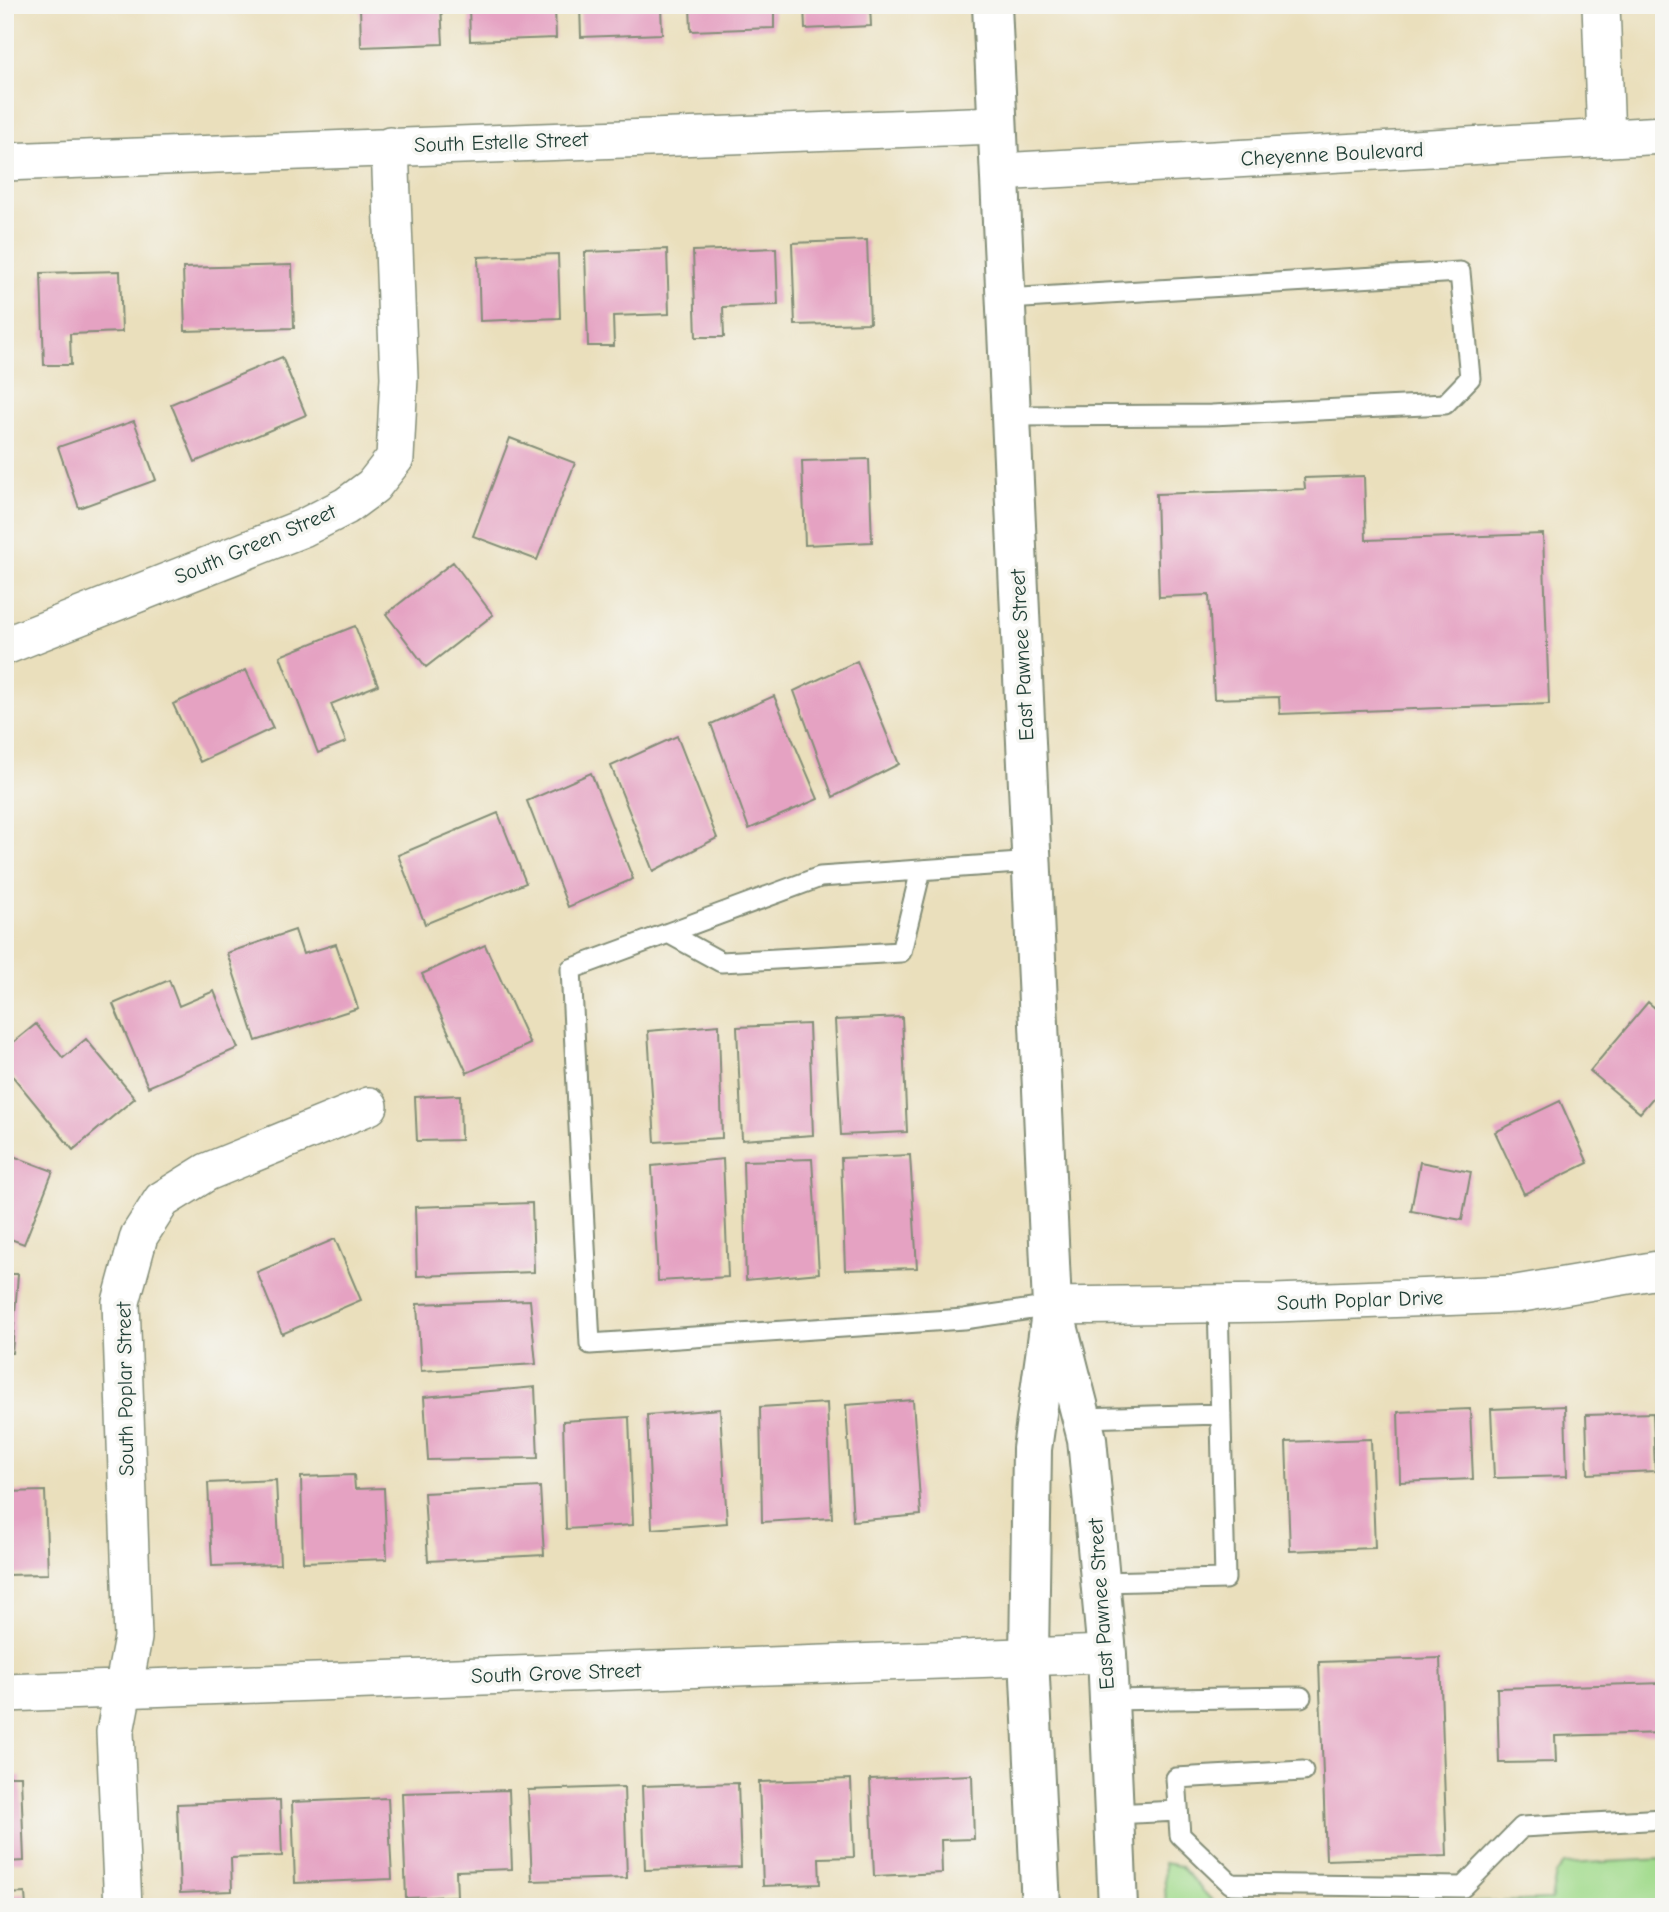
<svg xmlns="http://www.w3.org/2000/svg" width="1669" height="1912" font-family="'Comic Neue',sans-serif">
<style>
.green{fill:#a2db8d;stroke:#608c60;stroke-width:2}
.building{fill:#e5a2c2}
.lines{fill:none;stroke-linecap:round;stroke-linejoin:round}
.lane-casing{stroke:#848e78;stroke-width:23}
.street-casing{stroke:#848e78;stroke-width:40}
.secondary-casing{stroke:#848e78;stroke-width:42}
.lane{stroke:#fff;stroke-width:19}
.street{stroke:#fff;stroke-width:37}
.secondary{stroke:#fff;stroke-width:38}
.labels{text-anchor:middle;stroke-width:7;stroke-linejoin:round;paint-order:stroke}
.street-label{font-size:21px;fill:#1f3d34;stroke:#f6f6f2}
</style>
<rect width="100%" height="100%" fill="#f6f6f2"/>
<filter id="ink" filterUnits="userSpaceOnUse"><feTurbulence type="fractalNoise" baseFrequency=".0143" numOctaves="2"/><feDisplacementMap in="SourceGraphic" scale="14" xChannelSelector="R" yChannelSelector="G"/><feConvolveMatrix kernelMatrix="1 2 1 2 8 2 1 2 1" color-interpolation-filters="sRGB"/></filter>
<filter id="wash" filterUnits="userSpaceOnUse"><feTurbulence type="fractalNoise" baseFrequency=".00686" numOctaves="4" result="noise"/><feDisplacementMap in="SourceGraphic" scale="28" xChannelSelector="R" yChannelSelector="G"/><feGaussianBlur stdDeviation="1.57" result="paint"/><feColorMatrix in="noise" values="0 0 0 0 0 0 0 0 0 0 0 0 0 0 0 0 0 1.4 0 .05"/><feComposite in="paint" operator="in"/></filter>
<g filter="url(#wash)">
<rect width="100%" height="100%" fill="#eadfbc"/>
<path class="green" d="M1664,1859V1907H1348L1551,1900L1556,1874L1564,1864Z
M1164,1863L1180,1866L1218,1907H1166Z"/>
<g id="blocks">
<path class="building" d="M360,5H441L443,44L361,47Z
M469,5H555L556,38L470,41Z
M580,5H661L662,34L581,37Z
M690,5H774V28L691,31Z
M804,5H870L871,26L805,29Z
M867,240L870,323L795,325L792,243Z
M776,248L778,305L723,307L724,337H696L693,251Z
M667,249L669,314L613,316L614,346H588L585,252Z
M558,254L560,318L480,321L478,257Z
M292,265L294,328L185,331L183,268Z
M120,271L122,332L70,334L71,365H44L41,273Z
M5,313H7L8,342H5Z
M282,357L306,415L195,462L171,404Z
M134,421L156,480L79,508L58,447Z
M510,438L575,463L537,560L473,536Z
M869,459L872,542L805,545L802,461Z
M1364,476L1366,540L1543,534L1549,704L1280,714L1279,697L1214,699L1209,595L1159,597L1156,494L1305,489L1304,478Z
M453,562L493,615L426,667L386,614Z
M355,626L378,685L331,704L346,742L318,753L280,656Z
M857,661L899,764L833,797L794,691Z
M246,670L273,728L200,762L173,704Z
M774,696L818,799L749,829L711,724Z
M677,736L717,838L653,871L611,766Z
M591,773L633,879L568,907L527,801Z
M498,813L526,883L425,924L398,855Z
M295,930L303,954L336,944L358,1008L256,1041L227,953Z
M485,945L530,1044L467,1073L422,974Z
M169,980L179,1006L214,991L238,1048L148,1087L113,1004Z
M1648,1002L1664,1016V1085L1640,1113L1590,1071Z
M902,1017L907,1132L841,1135L835,1020Z
M36,1024L63,1058L86,1039L135,1098L73,1150L5,1067V1049Z
M809,1024L813,1135L742,1140L737,1027Z
M719,1025L722,1138L655,1142L648,1031Z
M460,1095L461,1140L417,1141L415,1097Z
M1560,1101L1588,1163L1524,1194L1495,1132Z
M5,1153L53,1171L24,1244L5,1237Z
M910,1155L917,1268L845,1270L841,1158Z
M723,1159L728,1277L658,1281L652,1166Z
M812,1159L819,1273L746,1280L743,1161Z
M1420,1162L1471,1172L1462,1220L1411,1211Z
M532,1203L534,1272L417,1276L415,1207Z
M335,1239L361,1300L282,1334L257,1272Z
M5,1274H18L12,1353H5Z
M530,1300L536,1364L421,1371L417,1304Z
M535,1387L538,1458L428,1460L424,1397Z
M913,1400L921,1515L853,1521L846,1405Z
M827,1403L832,1518L762,1522L760,1407Z
M1565,1406L1567,1476L1494,1478L1491,1409Z
M720,1409L727,1523L652,1529L647,1415Z
M1470,1409L1473,1479L1400,1482L1398,1412Z
M1653,1413L1655,1471L1588,1474L1586,1415Z
M629,1417L633,1525L566,1529L563,1421Z
M1371,1439L1375,1548L1290,1551L1286,1442Z
M354,1475L355,1489L384,1488L387,1559L303,1562L301,1477Z
M276,1480L280,1564L212,1566L208,1483Z
M540,1487L544,1555L428,1561L424,1493Z
M45,1491L48,1574L5,1575V1492Z
M1440,1658L1447,1856L1326,1860L1319,1662Z
M1664,1683V1733L1555,1736L1556,1762L1499,1763L1497,1688Z
M972,1775L974,1839L941,1840L942,1873L874,1876L870,1779Z
M5,1776H21L24,1861L5,1862Z
M851,1779L854,1857L819,1858L820,1884L763,1886L759,1782Z
M738,1783L741,1867L645,1870L642,1786Z
M624,1787L627,1878L532,1881L528,1790Z
M509,1790L512,1869L456,1871L457,1896L406,1898L402,1793Z
M388,1798L392,1879L295,1883L292,1802Z
M280,1800L282,1856L231,1858L232,1891L180,1893L177,1804Z
M25,1893L26,1907H5V1894Z"/>
</g>
</g>
<g filter="url(#ink)">
<use href="#blocks" fill-opacity="0" stroke="#848e78" stroke-width="2"/>
<g class="lines">
<defs>
<path id="lane" d="M1006,299L1460,272L1470,378L1445,404L1212,415L1011,416
M1032,862L820,877L571,969L590,1344L964,1319L1052,1306
M668,933L721,962L901,952L921,870
M1082,1418L1221,1414
M1100,1582L1225,1579L1218,1303
M1108,1700L1301,1697
M1303,1771L1176,1778L1180,1835L1231,1884L1463,1887L1522,1827L1664,1819
M1113,1814L1178,1811"/>
<path id="street" d="M1601,5L1606,139
M5,162L997,125
M1000,172L1664,135
M5,646L303,528L346,506L373,486L395,458L399,377L390,146
M1052,1306L1275,1303L1516,1294L1664,1269
M5,1693L1107,1654
M123,1907L115,1732L133,1638L121,1302L139,1236L162,1200L207,1172L369,1106"/>
<path id="secondary" d="M992,5L1052,1306L1032,1449L1029,1657L1041,1907
M1057,1322L1087,1439L1107,1654L1118,1907"/>
</defs>
<use href="#lane" class="lane-casing"/>
<use href="#street" class="street-casing"/>
<use href="#secondary" class="secondary-casing"/>
<use href="#lane" class="lane"/>
<use href="#street" class="street"/>
<use href="#secondary" class="secondary"/>
</g>
</g>
<g class="labels">
<g class="street-label">
<text transform="translate(501 142) rotate(-2)" y="7">South Estelle Street</text>
<text transform="translate(1332 154) rotate(-3)" y="7">Cheyenne Boulevard</text>
<text transform="translate(255 544) rotate(-23)" y="7">South Green Street</text>
<text transform="translate(1022 655) rotate(-93)" y="7">East Pawnee Street</text>
<text transform="translate(1360 1300) rotate(-2)" y="7">South Poplar Drive</text>
<text transform="translate(125 1389) rotate(-91)" y="7">South Poplar Street</text>
<text transform="translate(1101 1604) rotate(-94)" y="7">East Pawnee Street</text>
<text transform="translate(556 1673) rotate(-2)" y="7">South Grove Street</text>
</g>
</g>
<rect width="1669" height="1912" fill="none" stroke="#f6f6f2" stroke-width="28"/>
</svg>
